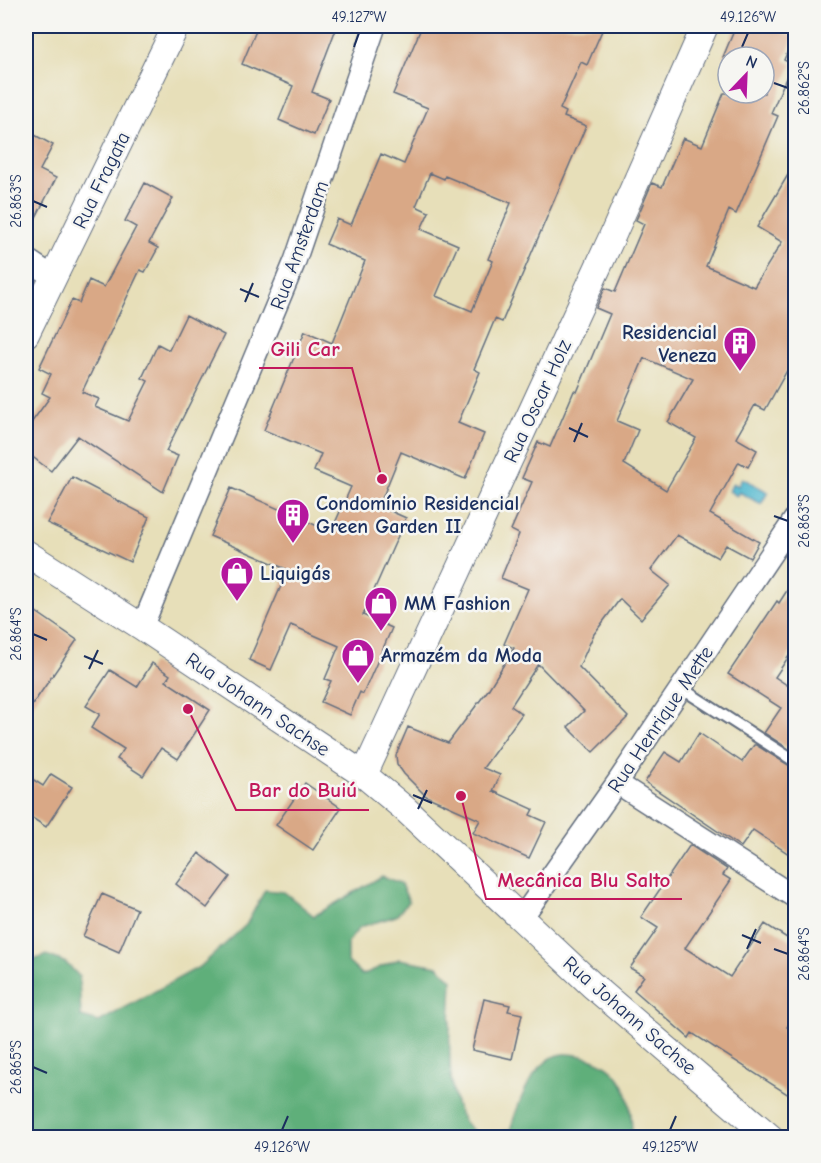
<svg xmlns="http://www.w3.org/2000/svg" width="821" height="1163" font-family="'Comic Neue',sans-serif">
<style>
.forest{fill:#5faf7a;stroke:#3d6f6c;stroke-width:1.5}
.water{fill:#50b7ce;stroke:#367396;stroke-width:1.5}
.building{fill:#d9a886;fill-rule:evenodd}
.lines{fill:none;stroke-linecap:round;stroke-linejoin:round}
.service-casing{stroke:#626d7e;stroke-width:14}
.minor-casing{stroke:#626d7e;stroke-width:24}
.tertiary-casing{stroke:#626d7e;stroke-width:28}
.service{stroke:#fff;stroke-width:10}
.minor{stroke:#fff;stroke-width:21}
.tertiary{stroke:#fff;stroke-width:26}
.ticks{fill:none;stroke:#1b2f5e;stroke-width:2}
.labels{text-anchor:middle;stroke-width:5;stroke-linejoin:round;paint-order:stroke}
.street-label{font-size:20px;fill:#1b2f5e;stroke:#f6f6f2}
.poi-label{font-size:20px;font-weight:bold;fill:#1b2f5e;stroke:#f6f6f2;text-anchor:start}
.leader{fill:none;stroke:#c2185b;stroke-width:2}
.callout-dot{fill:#c2185b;stroke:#f6f6f2;stroke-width:2}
.callout-label{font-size:21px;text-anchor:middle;font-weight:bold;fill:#c2185b;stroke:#f6f6f2;stroke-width:5;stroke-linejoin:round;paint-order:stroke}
.neatline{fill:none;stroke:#1b2f5e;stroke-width:2}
.ticks-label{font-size:15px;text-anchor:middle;fill:#1b2f5e}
</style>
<rect width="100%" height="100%" fill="#f6f6f2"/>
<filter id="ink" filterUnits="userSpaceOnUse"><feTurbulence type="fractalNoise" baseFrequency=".0167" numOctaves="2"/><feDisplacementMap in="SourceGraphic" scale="12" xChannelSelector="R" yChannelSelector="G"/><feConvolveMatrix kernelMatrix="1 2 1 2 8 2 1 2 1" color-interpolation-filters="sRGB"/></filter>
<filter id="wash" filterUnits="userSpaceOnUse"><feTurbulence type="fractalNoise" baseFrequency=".008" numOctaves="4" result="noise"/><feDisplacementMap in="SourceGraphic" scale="24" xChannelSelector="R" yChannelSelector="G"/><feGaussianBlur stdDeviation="1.35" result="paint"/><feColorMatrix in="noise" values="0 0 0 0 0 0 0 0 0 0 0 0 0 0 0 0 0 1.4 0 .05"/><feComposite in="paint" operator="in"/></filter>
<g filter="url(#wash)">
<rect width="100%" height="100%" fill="#e7dfb9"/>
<path class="forest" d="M382,876L400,883L409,901L396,916L360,927L348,942V962L362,975L399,959L438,966L452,980C451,1017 441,1101 470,1128C480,1138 498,1133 510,1130C518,1106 526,1078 547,1061C558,1052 569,1053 582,1056C625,1065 632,1097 632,1137H26V964L28,962L47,955L66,963L79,976L81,1017L99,1022L201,966L246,925L265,890L284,892L314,916Z"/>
<path class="water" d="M742,478L768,492L761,504L739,492L737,496L729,491L733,483L738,486Z"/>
<g id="blocks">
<path class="building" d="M258,26H337L312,92L329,99L314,135L279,120L293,86L242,64Z
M422,26H604L587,65L581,62L560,109L566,112L564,117L586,126L502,322L495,319L474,369L480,372L458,423L484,434L465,479L401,452L379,506L406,518L363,615L392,628L363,694L360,692L350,715L321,702L331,681L325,679L339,646L291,625L271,670L249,660L288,570L210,536L231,488L331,532L351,487L314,471L321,454L264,430L305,331L332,343L365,261L326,244L337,219L351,225L381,154L404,164L428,108L393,94ZM430,173L444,179L445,176L511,203L488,259L493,261L472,311L436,296L458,245L421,229L429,212L416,206Z
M736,26H767L794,37L784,60L792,64L771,113L778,116L736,214L729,210L706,266L754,287L782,242L757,227L795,163V356L765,410L755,405L736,438L757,450L748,467L739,462L710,514L759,542L750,558L726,545L718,558L677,535L651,570L670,585L641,619L620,599L594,634L579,667L628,717L593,752L568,727L584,711L538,664L511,706L522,714L483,768L500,775L493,791L533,809L530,815L546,822L529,858L473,833L480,820L426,796L404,774L397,764L396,755L408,727L448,743L488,690L514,648L504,644L528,589L501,578L519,534L511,530L532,482L522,478L538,442L550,447L574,391L577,392L610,314L596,308L605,288L615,292L644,224L636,220L652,183L662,187L683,138L702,146L724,93H764V57H723ZM644,358L693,379L668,422L696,438L666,490L624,464L638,430L617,421Z
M31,133L53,145L40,170L56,178L26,237V144Z
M145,183L173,198L149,243L158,248L145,272L140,270L82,392L99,399L95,407L128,421L148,381L142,378L158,344L169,350L186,315L224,335L166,451L178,456L163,492L78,436L51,471L26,452V430L50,397L42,393L51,374L39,368L72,300L79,303L89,280L104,287L136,227L125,221Z
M72,477L149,517L130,562L47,523Z
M795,578V647L775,677L793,689L795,686V753L764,733L781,708L728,674L777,601L779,603Z
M26,605L77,640L26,714Z
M152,663L170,675L166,681L210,710L178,759L161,748L143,776L117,759L124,749L91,728L100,714L86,706L110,670L137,687Z
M699,733L742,762L754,745H756L795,769V858L753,830L741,847L645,782L665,752L681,762Z
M51,774L72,787L46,827L26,814V775L43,786Z
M305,783L341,808L313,850L276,825Z
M690,845L727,869L723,875L731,880L685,948L730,977L765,924L795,943V1014L787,1027L795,1033V1099L692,1033L689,1038L634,990L644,976L630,968L658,928L641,917Z
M199,853L230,877L207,908L176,884Z
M102,894L137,909L119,952L83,936Z
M484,999L510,1005L508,1011L522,1014L512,1059L472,1050Z"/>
</g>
</g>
<g filter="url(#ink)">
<use href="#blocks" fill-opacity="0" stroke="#626d7e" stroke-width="1.5"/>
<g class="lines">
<defs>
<path id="service" d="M681,688L796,762"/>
<path id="minor" d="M26,259L53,277
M142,627L295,261L375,26
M617,783L796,898
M521,919L617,783L796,517"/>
<path id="tertiary" d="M26,334L176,26
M26,553L142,627L364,775L405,809L592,985L771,1138
M364,775L611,239L705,26"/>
</defs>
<use href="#service" class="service-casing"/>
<use href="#minor" class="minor-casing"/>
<use href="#tertiary" class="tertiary-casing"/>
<use href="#service" class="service"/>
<use href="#minor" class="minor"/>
<use href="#tertiary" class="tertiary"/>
</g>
</g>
<path class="ticks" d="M354,47L359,33M742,47L748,33M774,83L788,88M33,201L47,207M240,289L259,297M245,302L253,283M569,428L588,437M574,442L582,423M774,516L788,521M33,634L47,640M84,656L103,664M89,669L98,650M413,795L432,803M418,809L427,790M742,935L761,943M747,949L756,929M774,949L788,954M33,1067L47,1073M282,1130L288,1116M670,1130L676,1116"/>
<defs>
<symbol id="building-pin" viewBox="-11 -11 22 30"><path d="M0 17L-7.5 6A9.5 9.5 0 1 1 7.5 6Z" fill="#b5179e" stroke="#f6f6f2"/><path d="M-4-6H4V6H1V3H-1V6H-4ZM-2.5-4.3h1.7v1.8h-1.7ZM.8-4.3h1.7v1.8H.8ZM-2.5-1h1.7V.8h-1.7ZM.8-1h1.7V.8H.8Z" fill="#fff"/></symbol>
<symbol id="shop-pin" viewBox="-11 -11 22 30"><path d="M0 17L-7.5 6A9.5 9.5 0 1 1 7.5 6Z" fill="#b5179e" stroke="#f6f6f2"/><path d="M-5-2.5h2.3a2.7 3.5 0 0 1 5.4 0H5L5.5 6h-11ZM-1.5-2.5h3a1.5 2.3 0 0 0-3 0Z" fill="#fff"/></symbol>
</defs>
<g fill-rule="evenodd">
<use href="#building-pin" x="721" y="324" width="38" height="52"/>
<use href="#building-pin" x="274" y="496" width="38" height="52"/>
<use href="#shop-pin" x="218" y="554" width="38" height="52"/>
<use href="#shop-pin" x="362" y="584" width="38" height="52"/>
<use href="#shop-pin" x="339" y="636" width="38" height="52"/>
</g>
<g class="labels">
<g class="street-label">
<text transform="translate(101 180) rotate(-64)" y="7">Rua Fragata</text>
<text transform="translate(299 245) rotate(-70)" y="7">Rua Amsterdam</text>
<text transform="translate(537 401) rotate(-65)" y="7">Rua Oscar Holz</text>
<text transform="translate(258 704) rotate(34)" y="7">Rua Johann Sachse</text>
<text transform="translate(660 719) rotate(-56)" y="7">Rua Henrique Mette</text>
<text transform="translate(630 1015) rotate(41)" y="7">Rua Johann Sachse</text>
</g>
<g class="poi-label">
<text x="717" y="339" text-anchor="end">Residencial<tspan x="717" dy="23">Veneza</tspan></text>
<text x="316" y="510">Condomínio Residencial<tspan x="316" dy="23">Green Garden II</tspan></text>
<text x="260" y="580">Liquigás</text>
<text x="404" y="610">MM Fashion</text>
<text x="381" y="662">Armazém da Moda</text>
</g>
</g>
<path class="leader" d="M382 479L352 368H259M188 709L236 810H369M461 796L486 899H682"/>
<g class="callout-dot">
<circle cx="382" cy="479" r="6"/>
<circle cx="188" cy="709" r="6"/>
<circle cx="461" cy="796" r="6"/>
</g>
<g class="callout-label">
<text x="305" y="356">Gili Car</text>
<text x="303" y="797">Bar do Buiú</text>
<text x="584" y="887">Mecânica Blu Salto</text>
</g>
<rect width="821" height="1163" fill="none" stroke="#f6f6f2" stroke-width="66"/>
<g transform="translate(746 75) rotate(23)"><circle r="28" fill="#f6f6f2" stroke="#9ea6b7" stroke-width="1.5"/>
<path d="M0-4.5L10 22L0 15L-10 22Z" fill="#b5179e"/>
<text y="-9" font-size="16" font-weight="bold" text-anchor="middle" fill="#1b2f5e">N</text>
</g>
<rect x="33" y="33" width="755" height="1097" class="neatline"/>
<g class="ticks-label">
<text x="359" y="22">49.127°W</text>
<text x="748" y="22">49.126°W</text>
<text transform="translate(804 88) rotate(-90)" y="5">26.862°S</text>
<text transform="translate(16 201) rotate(-90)" y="5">26.863°S</text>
<text transform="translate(804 521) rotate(-90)" y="5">26.863°S</text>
<text transform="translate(16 634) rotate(-90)" y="5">26.864°S</text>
<text transform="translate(804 954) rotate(-90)" y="5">26.864°S</text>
<text transform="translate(16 1067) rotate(-90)" y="5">26.865°S</text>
<text x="282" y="1152">49.126°W</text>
<text x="670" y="1152">49.125°W</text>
</g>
</svg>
